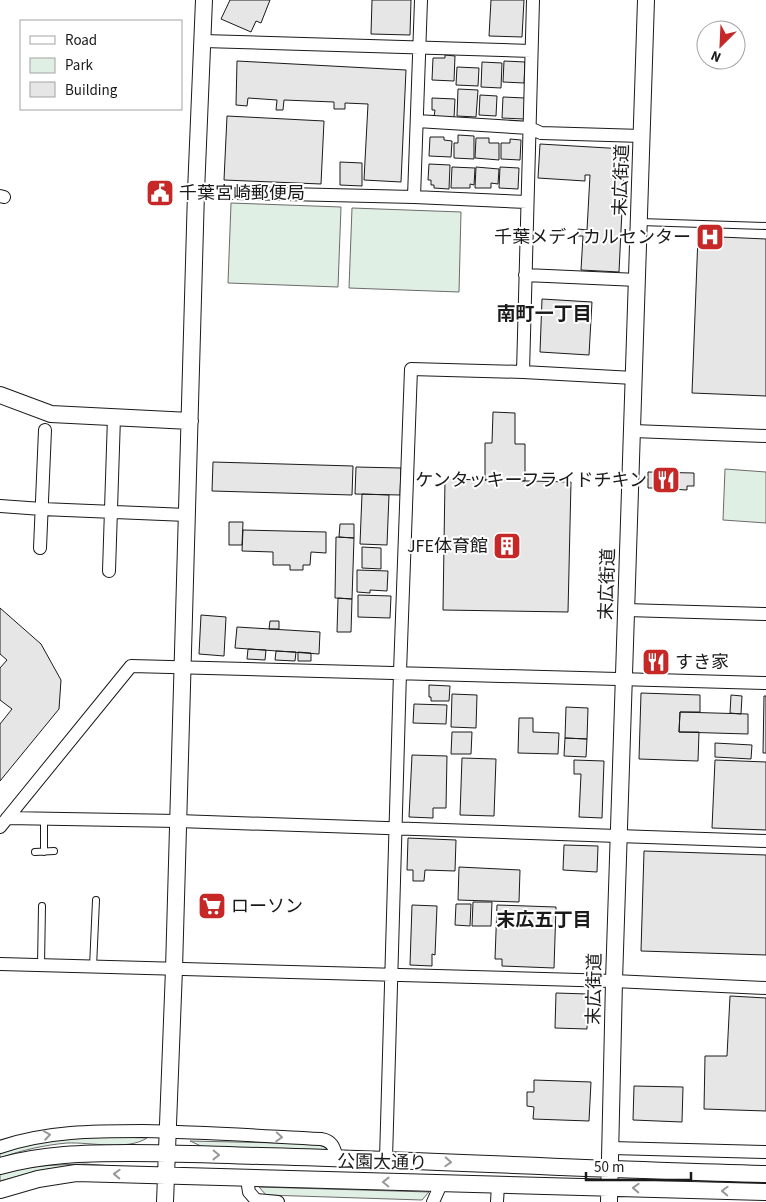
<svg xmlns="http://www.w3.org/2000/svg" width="766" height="1202" font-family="'Source Sans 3','Noto Sans JP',sans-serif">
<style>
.green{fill:#e0efe3;stroke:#6a6a6a}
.building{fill:#e6e6e6;stroke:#1a1a1a}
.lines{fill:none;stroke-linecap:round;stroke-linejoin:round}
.service-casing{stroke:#1a1a1a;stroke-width:8}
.minor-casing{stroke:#1a1a1a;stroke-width:14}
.tertiary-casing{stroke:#1a1a1a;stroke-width:18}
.service{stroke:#fff;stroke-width:6}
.minor{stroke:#fff;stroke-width:12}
.tertiary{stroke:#fff;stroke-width:16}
.oneway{stroke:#989898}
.labels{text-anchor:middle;stroke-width:4;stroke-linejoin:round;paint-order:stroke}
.street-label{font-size:18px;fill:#1a1a1a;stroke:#fff}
.poi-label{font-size:18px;fill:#1a1a1a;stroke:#fff;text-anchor:start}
.neighbourhood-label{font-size:19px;font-weight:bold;fill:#1a1a1a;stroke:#fff}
</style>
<rect width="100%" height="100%" fill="#fff"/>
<path class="green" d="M231,203L341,207L338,287L228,283Z
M352,208L461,212L459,292L349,288Z
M725,469L766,472V523L723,520Z
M90,1136L147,1138C127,1151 91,1142 67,1143C45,1145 22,1150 0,1158V1151L22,1145Z
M190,1141L325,1144L330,1151L203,1147Z
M86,1164L125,1167L70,1166L42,1170L0,1181V1174C27,1165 57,1165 86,1164Z
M259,1187L429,1192L422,1200L266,1195Z"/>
<path class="building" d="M230,0H270L261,23L256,21L251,32L221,19Z
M372,0H411L410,35L371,34Z
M491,0H524L522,37L489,36Z
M445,55L455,56L454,81L432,80L433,58H445Z
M237,61L406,70L401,182L364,180L368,104L345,103V109H334V102L284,100L283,110H276L277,100L248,98L247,106L236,105Z
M504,61L525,62L524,83L503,82Z
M482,62L502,63L501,88L481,87Z
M457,67L479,68L478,86L456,85Z
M458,89L478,90L476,117L457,116Z
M480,95L497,96L496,116L479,115Z
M503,97L525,98L524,119L502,118Z
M432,98L455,99L454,118L434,117L435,110H432Z
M227,116L324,121L321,184L224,180Z
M458,135L474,136V159L454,158V143H458Z
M430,137H444V140L452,141L451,157L429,156Z
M476,138H489V143H499V160L475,158Z
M510,139L521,140L520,160L501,159V143H510Z
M540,144L625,149L619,272L581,270L583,236H578V229L587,230L590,175H585V181L538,178Z
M340,162L362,163V186L340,185Z
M429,164L450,165L449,189L434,188V185H431V180H428Z
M452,167L475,168L474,185L470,184V188H451Z
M476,167L499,169L498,184L491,183V188H475Z
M500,167L519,168L518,189L499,188Z
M698,236L766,239V396L692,393Z
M542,299L592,302L589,355L540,352Z
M493,412L515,413V444H525V481L485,480V443H492Z
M213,462L353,466L352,495L212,491Z
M356,467L401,468L400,495L355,494Z
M648,472L694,473V486H687V490L670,489V492H663V488H648Z
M445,479L571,482L568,612L443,610Z
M362,494L389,495L387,545L360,544Z
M229,522H243L242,545H229Z
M340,524H354V538L339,537Z
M243,530L326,532V553L311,552L310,565H303V570H290V565H273V552L242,551Z
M336,537L354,538L352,599L335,598Z
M362,547L381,548V569L362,568Z
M357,570L388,571L387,591L370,590V593L357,592Z
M358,595L391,596L390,618L358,617Z
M338,598L352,599L351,632H337Z
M0,608L41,644L61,680L59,709L0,781V724L12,709L0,700V668L7,660L0,654Z
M201,615L226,617L224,656L199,654Z
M270,621H279V629H269Z
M237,627L320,632L319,654L235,648Z
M248,649L266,650L265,660L247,659Z
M276,651L296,652L295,661L275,660Z
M298,652L311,653V661H298Z
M429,685L450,686L449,701H431V697H429Z
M641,693L700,695V712H680L679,732H699L698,761L639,759Z
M452,694L477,695L476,728L451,727Z
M731,695L742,696L741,714L730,713Z
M764,696H766V753H763Z
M414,704L447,705L446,724L413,723Z
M566,707L588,708L587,739L565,738Z
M680,712L748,714V734L679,732Z
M519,718H533V732L559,733L558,754L518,753Z
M452,732H472L471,754H451Z
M565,738L587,739L586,757L564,756Z
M715,743L752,745L751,759L715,757Z
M412,755L447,756L446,808H433V818L409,817Z
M462,758L496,759L494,816L460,815Z
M574,760L604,761L602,818L579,817L581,774H574Z
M715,760L766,762V830L712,828Z
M408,838L456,840L455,871L425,870L424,881H413V870H407Z
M564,845L598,846L597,872L563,870Z
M644,851L766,855V955L641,951Z
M459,867L520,870L519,902L458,900Z
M473,902H492L491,926H472Z
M456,904H471L470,926L455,925Z
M412,905L437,906L435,955L432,954V966L410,965Z
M497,905L556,907L554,968L502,966V959H495Z
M556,993L588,994L587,1029L555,1028Z
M730,996L766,998V1111L704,1109L705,1056H727Z
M534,1080L591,1082L589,1121L533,1119L534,1107L527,1106V1092H534Z
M634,1086L683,1087L682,1122L633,1120Z"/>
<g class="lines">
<defs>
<path id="service" d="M640,222L766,226
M35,852L54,851
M44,852V819
M41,965L42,906
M93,967L96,900"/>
<path id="minor" d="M203,41L531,51
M417,121L530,128L541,133L642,136
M196,192L414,197L527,202
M0,196L4,197
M414,197L421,0
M525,275L638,280
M523,372L533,0
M633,431L766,436
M0,506L42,509L187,515
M40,548L45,430
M109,571L114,417
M626,610L766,614
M7,818L178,821L766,841
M0,827L131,666C343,670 554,679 766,683
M0,964L614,981L766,988
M0,1147C47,1131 94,1131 143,1131C202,1132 262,1136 321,1139C333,1141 334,1148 337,1158
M611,1148L766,1152
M386,1159L400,672L411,369L523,372L634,378
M247,1179L249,1192L256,1200L278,1202
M433,1202L441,1184
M497,1202L498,1185"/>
<path id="tertiary" d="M0,395L51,414L190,421
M0,1166C43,1154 85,1153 130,1153C174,1153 217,1155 261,1156C429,1160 598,1170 766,1174
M0,1190L38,1179L76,1173L766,1192
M165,1202L174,969L196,192L204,0
M609,1202L614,981L646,0"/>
</defs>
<use href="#service" class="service-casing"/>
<use href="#minor" class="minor-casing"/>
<use href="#tertiary" class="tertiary-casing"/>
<use href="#service" class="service"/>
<use href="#minor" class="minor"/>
<use href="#tertiary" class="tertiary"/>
</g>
<defs><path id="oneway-chevron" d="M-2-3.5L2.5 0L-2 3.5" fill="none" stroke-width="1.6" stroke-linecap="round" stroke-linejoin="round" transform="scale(1.25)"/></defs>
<g class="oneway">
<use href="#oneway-chevron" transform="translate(47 1135) rotate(-9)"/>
<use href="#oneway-chevron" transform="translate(279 1137) rotate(3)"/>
<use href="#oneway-chevron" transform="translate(216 1155) rotate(1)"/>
<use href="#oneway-chevron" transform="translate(448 1162) rotate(3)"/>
<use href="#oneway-chevron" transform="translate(117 1174) rotate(-178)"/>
<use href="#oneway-chevron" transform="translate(386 1182) rotate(-179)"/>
<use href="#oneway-chevron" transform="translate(636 1188) rotate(-178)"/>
<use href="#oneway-chevron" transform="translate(725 1191) rotate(-178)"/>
</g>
<defs>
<symbol id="civic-square" viewBox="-11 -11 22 22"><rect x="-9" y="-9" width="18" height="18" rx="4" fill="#c62828" stroke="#fff"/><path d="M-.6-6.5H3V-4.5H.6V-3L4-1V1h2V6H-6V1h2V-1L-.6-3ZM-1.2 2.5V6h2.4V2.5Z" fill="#fff"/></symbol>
<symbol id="hospital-square" viewBox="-11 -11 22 22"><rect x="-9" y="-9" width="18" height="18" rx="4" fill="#c62828" stroke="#fff"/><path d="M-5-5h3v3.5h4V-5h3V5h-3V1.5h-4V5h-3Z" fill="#fff"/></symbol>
<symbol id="restaurant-square" viewBox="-11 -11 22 22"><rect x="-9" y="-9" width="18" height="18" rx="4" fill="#c62828" stroke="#fff"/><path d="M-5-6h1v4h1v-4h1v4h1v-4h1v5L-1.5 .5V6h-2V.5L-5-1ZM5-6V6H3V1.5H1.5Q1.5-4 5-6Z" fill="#fff"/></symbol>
<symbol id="building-square" viewBox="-11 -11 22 22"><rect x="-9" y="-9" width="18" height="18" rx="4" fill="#c62828" stroke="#fff"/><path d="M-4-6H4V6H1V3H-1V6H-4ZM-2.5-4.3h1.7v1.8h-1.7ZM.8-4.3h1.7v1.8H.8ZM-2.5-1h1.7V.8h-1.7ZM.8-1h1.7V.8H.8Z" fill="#fff"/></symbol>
<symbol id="supermarket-square" viewBox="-11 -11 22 22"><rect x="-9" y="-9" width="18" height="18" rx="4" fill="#c62828" stroke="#fff"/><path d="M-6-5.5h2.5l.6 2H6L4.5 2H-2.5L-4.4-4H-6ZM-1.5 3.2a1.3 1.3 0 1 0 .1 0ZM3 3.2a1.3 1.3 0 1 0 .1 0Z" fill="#fff"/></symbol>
</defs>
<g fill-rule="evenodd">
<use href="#civic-square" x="144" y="177" width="32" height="32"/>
<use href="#hospital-square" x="694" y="221" width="32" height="32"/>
<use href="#restaurant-square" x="650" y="464" width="32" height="32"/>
<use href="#building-square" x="491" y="530" width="32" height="32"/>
<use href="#restaurant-square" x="640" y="646" width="32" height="32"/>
<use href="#supermarket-square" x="196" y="890" width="32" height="32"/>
</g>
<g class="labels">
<g class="street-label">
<text transform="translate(621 180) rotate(-88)" y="6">末広街道</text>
<text transform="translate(607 584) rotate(-88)" y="6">末広街道</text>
<text transform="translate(594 989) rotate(-89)" y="6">末広街道</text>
<text transform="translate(382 1162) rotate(1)" y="6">公園大通り</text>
</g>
<g class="poi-label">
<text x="179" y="199">千葉宮崎郵便局</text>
<text x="691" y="243" text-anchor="end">千葉メディカルセンター</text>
<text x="647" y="486" text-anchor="end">ケンタッキーフライドチキン</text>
<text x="488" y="552" text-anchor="end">JFE体育館</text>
<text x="675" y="668">すき家</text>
<text x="231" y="912">ローソン</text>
</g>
<g class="neighbourhood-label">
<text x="544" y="320">南町一丁目</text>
<text x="544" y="926">末広五丁目</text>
</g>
</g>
<rect x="20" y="20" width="162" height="90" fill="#ffffff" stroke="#a3a3a3"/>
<rect x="30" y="36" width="25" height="8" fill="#ffffff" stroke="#a3a3a3"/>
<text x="65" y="45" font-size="15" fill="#1a1a1a">Road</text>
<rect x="30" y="58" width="25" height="15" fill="#e0efe3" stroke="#a3a3a3"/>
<text x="65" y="70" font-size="15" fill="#1a1a1a">Park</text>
<rect x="30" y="82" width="25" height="15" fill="#e6e6e6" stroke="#a3a3a3"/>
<text x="65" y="95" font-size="15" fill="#1a1a1a">Building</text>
<g transform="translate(721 45) rotate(204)"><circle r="24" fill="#ffffff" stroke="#a3a3a3"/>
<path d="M0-4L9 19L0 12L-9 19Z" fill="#c62828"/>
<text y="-8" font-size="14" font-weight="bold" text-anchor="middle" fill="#1a1a1a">N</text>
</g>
<path d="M586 1172v8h105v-8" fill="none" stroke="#1a1a1a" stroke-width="2.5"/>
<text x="594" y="1172" font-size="15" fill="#1a1a1a" stroke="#ffffff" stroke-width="4" paint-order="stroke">50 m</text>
</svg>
